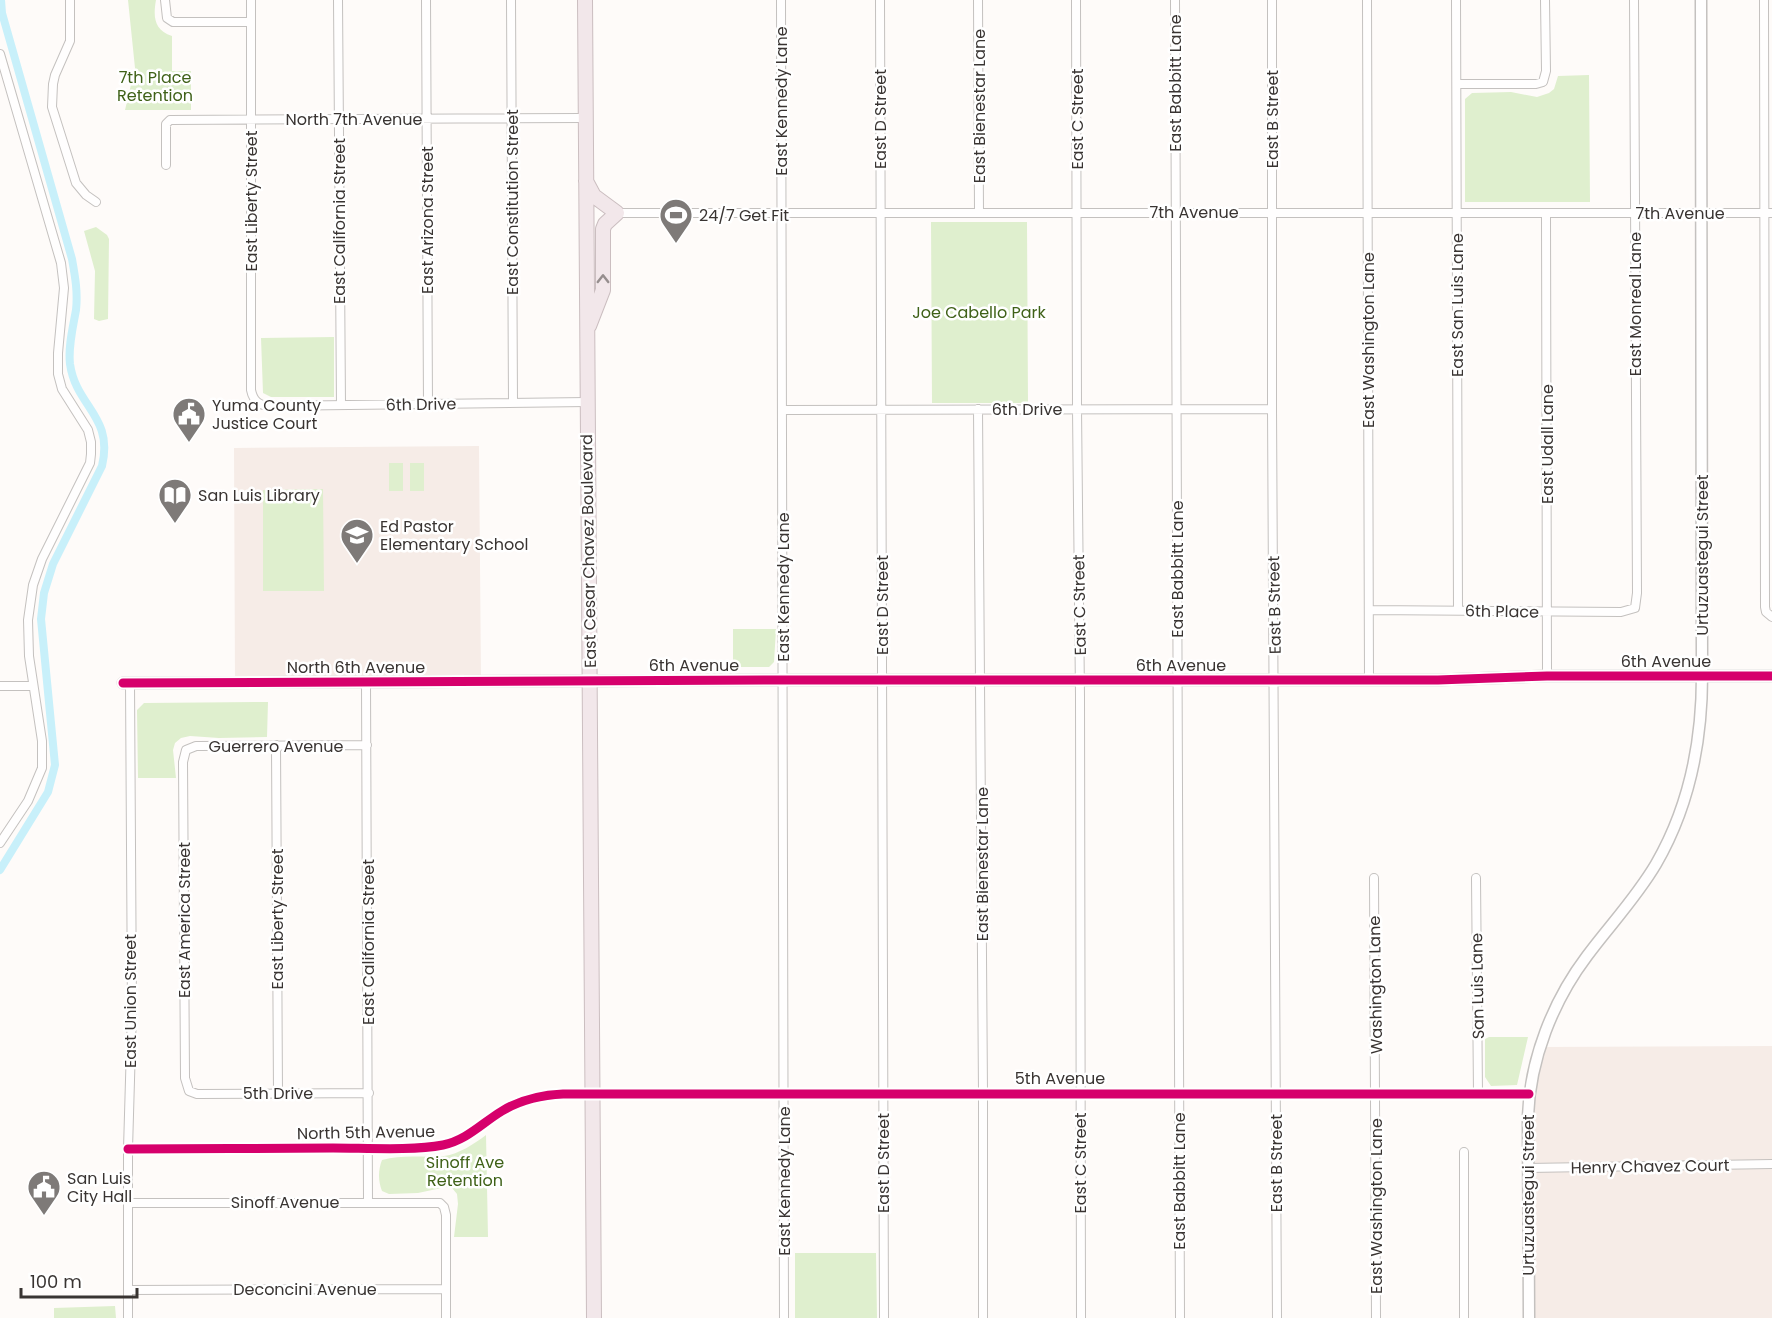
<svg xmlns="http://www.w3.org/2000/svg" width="1772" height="1318" font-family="Poppins,sans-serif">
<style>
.built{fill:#f6ece7}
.green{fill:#dfefce}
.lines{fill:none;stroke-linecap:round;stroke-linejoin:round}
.canal{stroke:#c8f0fa;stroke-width:8}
.street-casing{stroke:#c4c1bf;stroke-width:10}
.secondary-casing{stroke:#c4c1bf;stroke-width:13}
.highway-casing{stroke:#cbbec0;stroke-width:16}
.street{stroke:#fffefe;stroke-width:8}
.secondary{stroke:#fffefe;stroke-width:10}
.highway{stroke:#f2e7ea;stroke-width:14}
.cycleway-casing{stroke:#fff;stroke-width:13}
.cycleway{stroke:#d6006c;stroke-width:9}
.oneway{stroke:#968e8e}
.labels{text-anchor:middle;stroke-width:5;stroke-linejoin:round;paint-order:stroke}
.park-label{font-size:16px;fill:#3f6118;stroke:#fff}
.street-label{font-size:16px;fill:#393432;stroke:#fff}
.poi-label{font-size:16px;fill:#393432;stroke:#fff;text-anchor:start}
</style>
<rect width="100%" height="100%" fill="#fefbf9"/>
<path class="built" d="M479,446L481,681L235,683L234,448Z
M1772,1046V1318H1529L1528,1116L1541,1047Z"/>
<path class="green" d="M128,0H156C153,17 154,30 172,36V71H191V110H125L135,68Z
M1589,75L1590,202H1465V99L1472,93L1511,92L1537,97L1549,93L1554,89L1558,76Z
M931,222H1027L1028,403H932Z
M96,227L107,235L109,239L108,319L99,321L94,319L95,271L84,231Z
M334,337V397H271L263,393L261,338Z
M389,463H403V491H389Z
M410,463H424V491H410Z
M323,489L324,591H263V490Z
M733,629H776L774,662L769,667H733Z
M268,702L267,737L219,738L190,736L181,738L175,743L173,750L176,778H138L137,710L144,703Z
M1489,1037H1528L1517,1085L1491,1086L1485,1077V1039Z
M486,1135L488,1237H454L458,1204L457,1194L452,1188L446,1187L418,1193L389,1194L382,1191C378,1181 378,1170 382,1160C402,1154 423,1158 444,1156C459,1154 474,1144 486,1135Z
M795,1253H876L877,1318H795Z
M115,1306L116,1318H54V1308Z"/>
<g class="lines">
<path class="canal" d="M0,870L48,792L55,765L41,619L44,593L53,564L102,466C114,416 76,407 70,364C68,346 73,327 76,310C78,292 75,276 72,259L2,13L1,0"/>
<defs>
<path id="street" d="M70,0V41L55,75L53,84L52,107L76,183L86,195L96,202
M165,0L167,18L173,22H251
M251,0V390C253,400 258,405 268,406L587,402
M338,0L341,405
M426,0L428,404
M511,0L513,403
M781,0L784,1318
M880,0L884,1318
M978,0L979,213
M1076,0L1077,409L1080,696L1081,1318
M1175,0L1180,1318
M1272,0V409L1277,1318
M1367,0L1369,680
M1456,0L1458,610
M1764,0L1765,607L1766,612L1772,617
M0,54L61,263L64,288L58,353V374L62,389L88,430L91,442V454L90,463L42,559L33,585L28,620L29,656L42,741V768L28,801L0,843
M1457,84H1536L1543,82L1546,71L1545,0
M166,165V124L170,120L585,118
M617,213H1772
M1546,213L1547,676
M978,409L983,1093V1318
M783,410L1272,409
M1369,610L1621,612L1635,608L1637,593L1634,0
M366,682L368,1202
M0,686H33
M276,745L278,1093
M367,745L196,746L186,750L183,762L185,1078L189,1091L197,1094L369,1093
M1374,878L1376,1318
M1476,878L1478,1094
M128,1149C196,1149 265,1148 333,1148C366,1148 412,1151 443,1145C467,1140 482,1123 502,1111C520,1100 541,1095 563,1094H1529
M1528,1168L1772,1164
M128,1203H440L444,1207L446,1215V1318
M128,1290L446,1289
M128,1318V1149L132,1011L130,683
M1464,1318V1152"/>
<path id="secondary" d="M123,683L783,680H1438L1547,676H1772
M1529,1318L1528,1116C1530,1059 1553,1001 1587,956C1610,925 1636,898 1656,864C1689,807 1702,741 1702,676L1701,0"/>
<path id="highway" d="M585,0L594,1318
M586,181L594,196L617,213L605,224L603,229V290L589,326"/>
</defs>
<use href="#street" class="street-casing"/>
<use href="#secondary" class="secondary-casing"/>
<use href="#highway" class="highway-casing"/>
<use href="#street" class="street"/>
<use href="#secondary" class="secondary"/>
<use href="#highway" class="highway"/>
<defs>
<path id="cycleway" d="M123,683L783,680H1438L1547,676H1772
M128,1149C196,1149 265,1148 333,1148C366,1148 412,1151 443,1145C467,1140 482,1123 502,1111C520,1100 541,1095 563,1094H1529"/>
</defs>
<use href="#cycleway" class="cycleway-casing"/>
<use href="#cycleway" class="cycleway"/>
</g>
<defs><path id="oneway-chevron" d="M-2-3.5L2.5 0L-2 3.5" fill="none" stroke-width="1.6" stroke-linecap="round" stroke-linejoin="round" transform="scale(1.5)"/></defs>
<use class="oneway" href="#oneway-chevron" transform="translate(603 279) rotate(-90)"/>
<defs>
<symbol id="stadium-pin" viewBox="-11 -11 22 30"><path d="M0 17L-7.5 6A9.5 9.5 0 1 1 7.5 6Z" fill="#7e7a78" stroke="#fff"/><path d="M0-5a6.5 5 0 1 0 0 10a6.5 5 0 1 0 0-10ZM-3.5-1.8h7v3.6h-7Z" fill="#fff"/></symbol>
<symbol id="civic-pin" viewBox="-11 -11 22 30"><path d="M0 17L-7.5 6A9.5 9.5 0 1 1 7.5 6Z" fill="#7e7a78" stroke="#fff"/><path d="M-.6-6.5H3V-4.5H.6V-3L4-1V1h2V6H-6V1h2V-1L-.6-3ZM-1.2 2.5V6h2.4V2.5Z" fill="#fff"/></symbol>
<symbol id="library-pin" viewBox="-11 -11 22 30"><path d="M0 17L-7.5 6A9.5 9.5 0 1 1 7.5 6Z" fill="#7e7a78" stroke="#fff"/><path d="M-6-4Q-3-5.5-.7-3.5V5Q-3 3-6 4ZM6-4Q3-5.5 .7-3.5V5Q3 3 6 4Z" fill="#fff"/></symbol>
<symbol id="school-pin" viewBox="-11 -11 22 30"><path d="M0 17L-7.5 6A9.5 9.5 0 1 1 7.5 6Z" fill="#7e7a78" stroke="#fff"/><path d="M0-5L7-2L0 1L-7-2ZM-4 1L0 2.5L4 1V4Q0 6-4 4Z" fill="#fff"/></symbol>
</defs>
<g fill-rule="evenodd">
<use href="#stadium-pin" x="657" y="196" width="38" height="52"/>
<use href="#civic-pin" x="170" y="395" width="38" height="52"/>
<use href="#library-pin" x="156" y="476" width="38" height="52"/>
<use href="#school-pin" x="338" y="516" width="38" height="52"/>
<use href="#civic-pin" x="25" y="1168" width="38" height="52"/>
</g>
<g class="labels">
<g class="park-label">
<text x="155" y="83">7th Place<tspan x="155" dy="18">Retention</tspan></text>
<text x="979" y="318">Joe Cabello Park</text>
<text x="465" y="1168">Sinoff Ave<tspan x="465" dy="18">Retention</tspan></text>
</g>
<g class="street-label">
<text transform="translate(1175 83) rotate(-90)" y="6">East Babbitt Lane</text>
<text transform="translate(781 101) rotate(-90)" y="6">East Kennedy Lane</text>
<text transform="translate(979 106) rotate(-90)" y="6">East Bienestar Lane</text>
<text x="354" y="125">North 7th Avenue</text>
<text transform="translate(880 119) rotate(-90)" y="6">East D Street</text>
<text transform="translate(1077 119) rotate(-90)" y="6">East C Street</text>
<text transform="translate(1272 119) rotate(-90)" y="6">East B Street</text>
<text transform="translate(251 201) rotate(-90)" y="6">East Liberty Street</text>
<text transform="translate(512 202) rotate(-90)" y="6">East Constitution Street</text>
<text x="1194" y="218">7th Avenue</text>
<text x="1680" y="219">7th Avenue</text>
<text transform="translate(427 220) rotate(-90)" y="6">East Arizona Street</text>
<text transform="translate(339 221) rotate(-90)" y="6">East California Street</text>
<text transform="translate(1635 304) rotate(-90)" y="6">East Monreal Lane</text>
<text transform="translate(1457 305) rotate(-90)" y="6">East San Luis Lane</text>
<text transform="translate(1368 340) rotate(-90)" y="6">East Washington Lane</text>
<text transform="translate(421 404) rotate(-1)" y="6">6th Drive</text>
<text x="1027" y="415">6th Drive</text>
<text transform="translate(1547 444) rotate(-90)" y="6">East Udall Lane</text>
<text transform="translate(588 551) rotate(-91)" y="6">East Cesar Chavez Boulevard</text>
<text transform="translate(1702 555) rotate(-90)" y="6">Urtuzuastegui Street</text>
<text transform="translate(1177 569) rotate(-90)" y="6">East Babbitt Lane</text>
<text transform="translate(783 587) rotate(-90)" y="6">East Kennedy Lane</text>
<text transform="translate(882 605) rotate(-90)" y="6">East D Street</text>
<text transform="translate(1079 605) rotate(-91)" y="6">East C Street</text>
<text transform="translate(1274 605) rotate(-91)" y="6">East B Street</text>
<text transform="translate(1502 611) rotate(1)" y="6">6th Place</text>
<text x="1666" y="667">6th Avenue</text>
<text x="694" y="671">6th Avenue</text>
<text x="1181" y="671">6th Avenue</text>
<text x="356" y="673">North 6th Avenue</text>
<text x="276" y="752">Guerrero Avenue</text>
<text transform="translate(982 864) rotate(-90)" y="6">East Bienestar Lane</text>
<text transform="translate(277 919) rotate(-90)" y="6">East Liberty Street</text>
<text transform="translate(184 920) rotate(-90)" y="6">East America Street</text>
<text transform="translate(368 942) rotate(-90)" y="6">East California Street</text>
<text transform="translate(1375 985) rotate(-91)" y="6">Washington Lane</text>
<text transform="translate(1477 986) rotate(-91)" y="6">San Luis Lane</text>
<text transform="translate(130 1001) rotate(-90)" y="6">East Union Street</text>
<text x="1060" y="1084">5th Avenue</text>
<text x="278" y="1099">5th Drive</text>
<text transform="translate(366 1132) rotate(-1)" y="6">North 5th Avenue</text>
<text transform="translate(883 1163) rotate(-90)" y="6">East D Street</text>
<text transform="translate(1080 1163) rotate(-90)" y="6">East C Street</text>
<text transform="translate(1276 1163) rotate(-90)" y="6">East B Street</text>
<text transform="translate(1650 1166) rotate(-1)" y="6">Henry Chavez Court</text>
<text transform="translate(784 1181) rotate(-90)" y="6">East Kennedy Lane</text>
<text transform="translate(1179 1181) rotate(-90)" y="6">East Babbitt Lane</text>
<text transform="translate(1528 1195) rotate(-90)" y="6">Urtuzuastegui Street</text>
<text x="285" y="1208">Sinoff Avenue</text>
<text transform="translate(1376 1206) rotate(-90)" y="6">East Washington Lane</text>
<text x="305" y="1295">Deconcini Avenue</text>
</g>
<g class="poi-label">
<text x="699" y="221">24/7 Get Fit</text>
<text x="212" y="411">Yuma County<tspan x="212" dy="18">Justice Court</tspan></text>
<text x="198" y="501">San Luis Library</text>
<text x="380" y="532">Ed Pastor<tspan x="380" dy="18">Elementary School</tspan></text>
<text x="67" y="1184">San Luis<tspan x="67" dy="18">City Hall</tspan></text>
</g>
</g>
<path d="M21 1288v9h116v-9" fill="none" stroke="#393432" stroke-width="3"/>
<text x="30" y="1288" font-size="18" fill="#393432" stroke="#ffffff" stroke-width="4.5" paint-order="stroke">100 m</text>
</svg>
